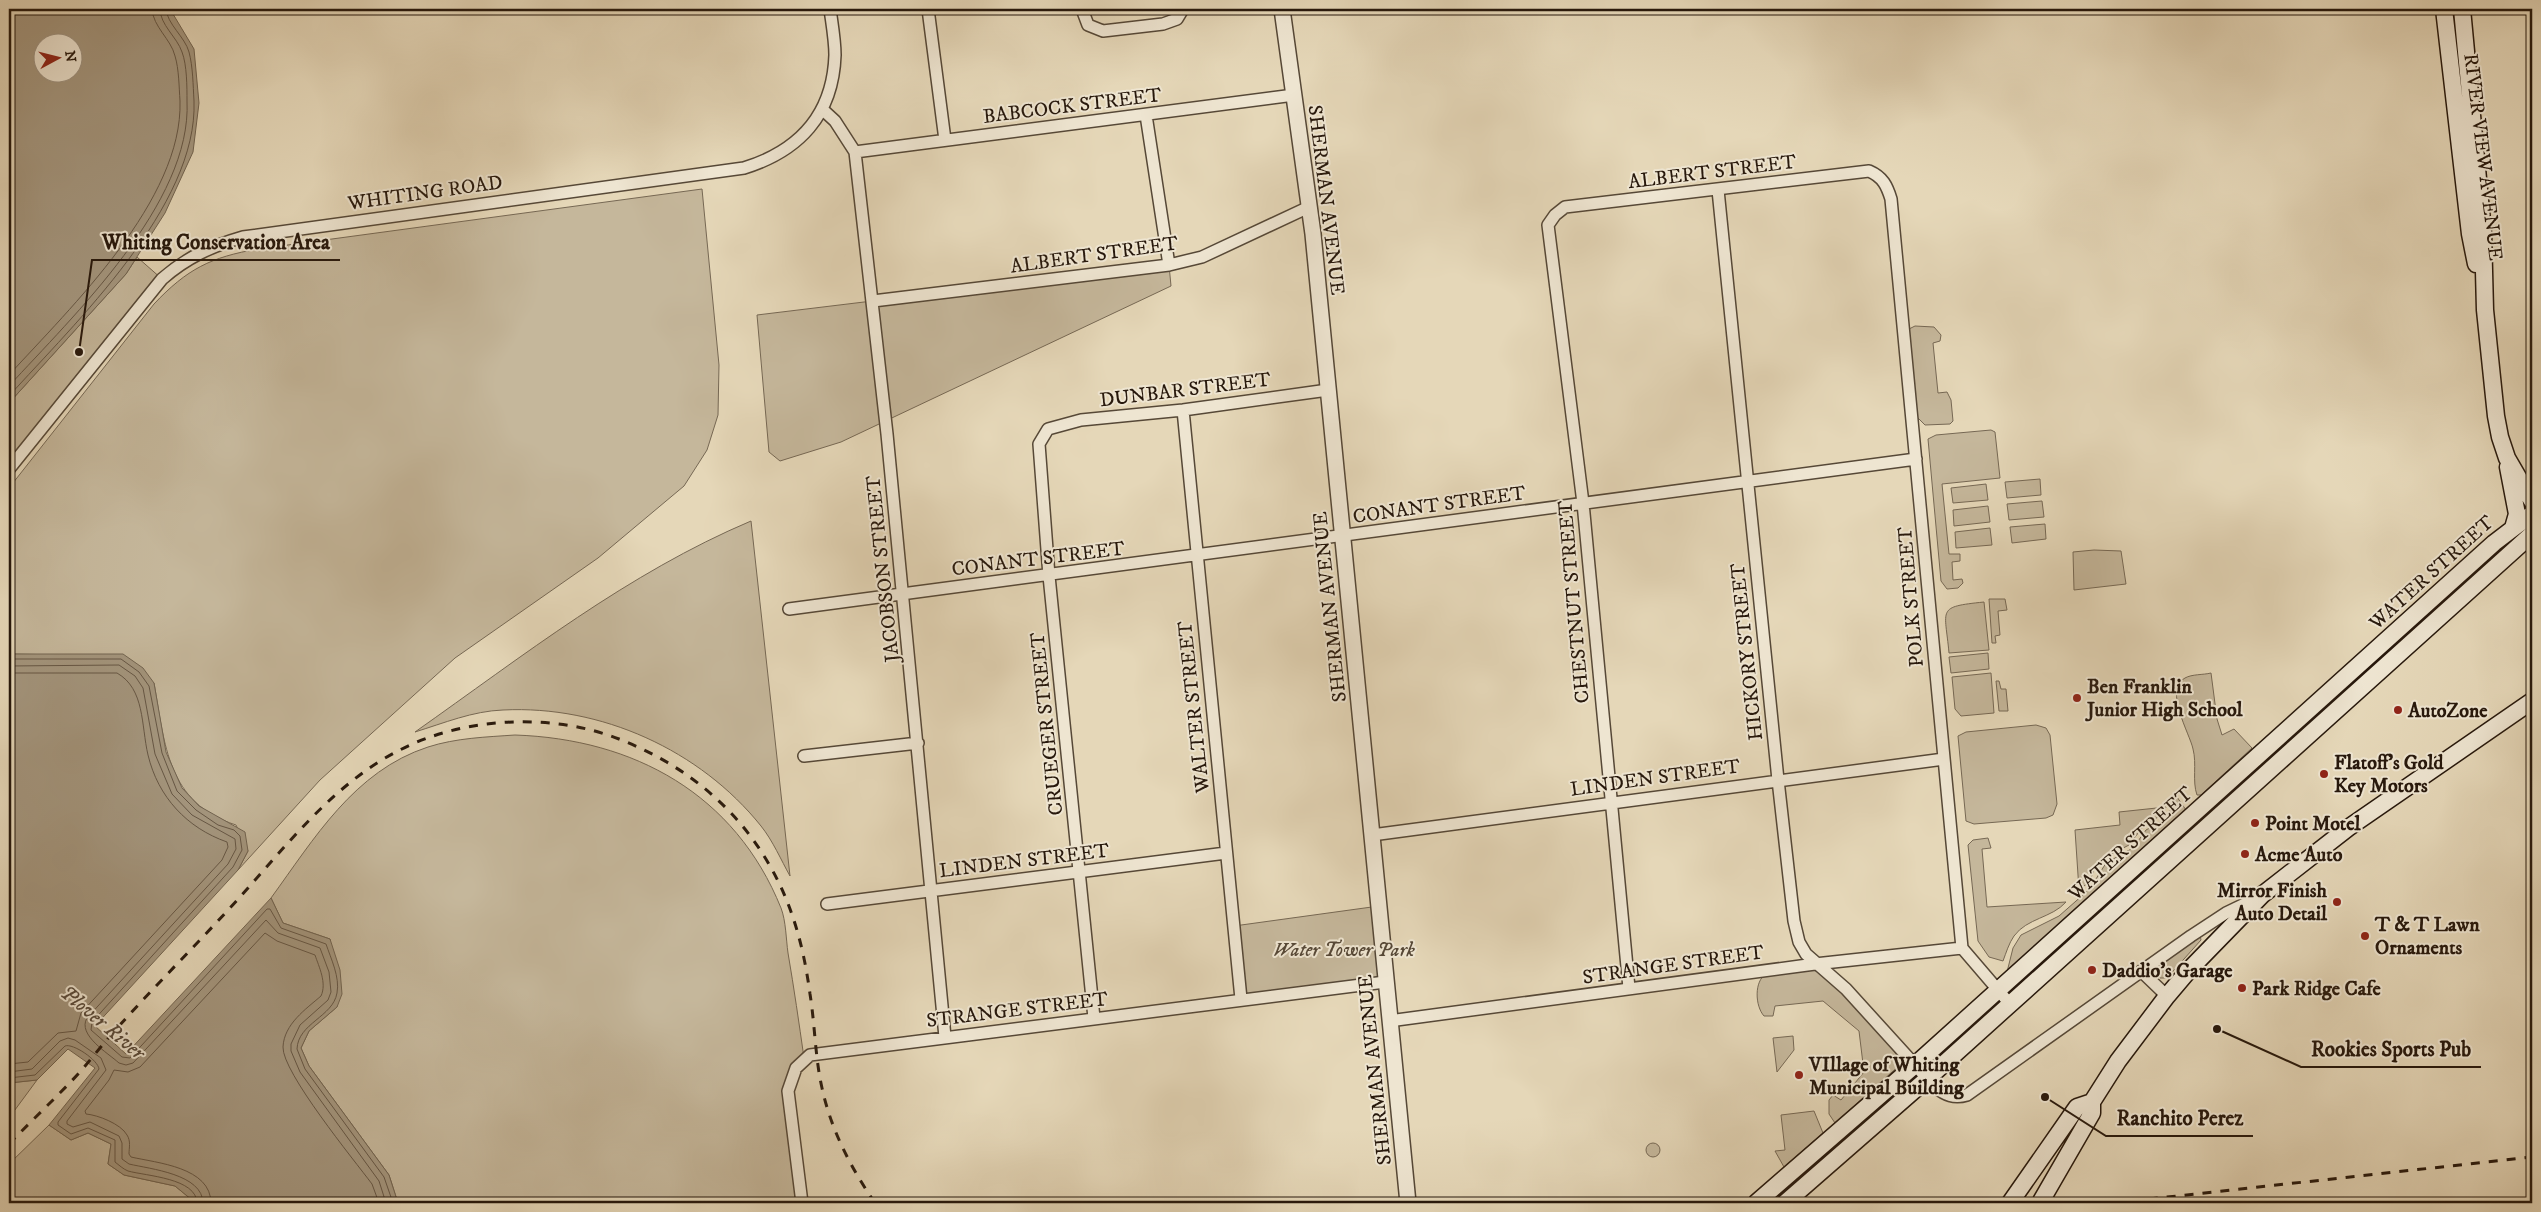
<svg xmlns="http://www.w3.org/2000/svg" width="2541" height="1212" font-family="'IM FELL DW Pica',serif">
<style>
.green{fill:#c5b79b;stroke:#766854}
.water{fill:#a4967e;stroke:#726450;fill-rule:evenodd}
.lines{fill:none;stroke-linecap:round;stroke-linejoin:round}
.shore{stroke:#665745;stroke-width:1}
.minor-casing{stroke:#564837;stroke-width:14}
.tertiary-casing{stroke:#564837;stroke-width:18}
.secondary-casing{stroke:#27180c;stroke-width:19}
.minor{stroke:#eee5d1;stroke-width:11}
.tertiary{stroke:#eee5d1;stroke-width:15}
.secondary{stroke:#eee5d1;stroke-width:16}
.rail{stroke:#27180c;stroke-width:3;stroke-dasharray:9 9;stroke-linecap:butt}
.poi-dot{fill:#8f2418;stroke:#eee5d1;stroke-width:2}
.labels{text-anchor:middle;stroke-width:4;stroke-linejoin:round;paint-order:stroke}
.street-label{font-size:20px;fill:#27180c;stroke:#eee5d1}
.poi-label{font-size:20px;font-weight:bold;fill:#27180c;stroke:#eee5d1;text-anchor:start}
.park-label{font-size:20px;font-style:italic;fill:#564837;stroke:#eee5d1}
.water-label{font-size:21px;font-style:italic;fill:#594a3a;stroke:#eee5d1}
.leader{fill:none;stroke:#27180c;stroke-width:2}
.callout-dot{fill:#27180c;stroke:#eee5d1;stroke-width:2}
.callout-label{font-size:21px;text-anchor:middle;font-weight:bold;fill:#27180c;stroke:#eee5d1;stroke-width:4;stroke-linejoin:round;paint-order:stroke}
</style>
<rect width="100%" height="100%" fill="#e5d7b8"/>
<filter id="stains"><feTurbulence type="fractalNoise" baseFrequency=".004" numOctaves="4"/><feColorMatrix values="0 0 0 0 .2 0 0 0 0 .09 0 0 0 0 .02 0 0 0 .5 -.17"/></filter>
<radialGradient id="worn" r=".72"><stop offset=".6" stop-color="#630" stop-opacity="0"/><stop offset="1" stop-color="#630" stop-opacity=".3"/></radialGradient>
<path class="green" d="M702,189L719,365L718,415L707,450L684,486L598,558L455,658L320,780L238,870L248,851L236,825C167,803 165,745 154,683L64,655L9,654V488L154,304C187,269 211,257 258,249Z
M137,257L162,279L9,469V403L126,274Z
M1169,265L1171,286L841,442L780,461L769,452L757,315Z
M1915,326L1934,327L1941,335L1940,341L1933,343L1938,393L1947,392L1951,400L1953,421L1950,424L1925,425L1917,417L1909,329Z
M1991,430L1995,432L2000,478L1942,484L1949,554H1960V561L1952,562L1953,580L1962,579L1963,583L1958,588L1947,589L1941,581L1928,439L1936,435Z
M2040,479L2041,495L2007,498L2005,482Z
M1986,484L1988,500L1953,503L1951,488Z
M2042,501L2044,517L2009,520L2007,504Z
M1988,506L1990,522L1954,526L1953,510Z
M751,521L790,876C781,860 773,841 761,826C700,750 601,705 503,710C473,711 444,723 415,732C523,656 628,573 751,521Z
M2045,524L2046,539L2012,543L2010,527Z
M1990,528L1992,545L1956,548L1955,532Z
M2094,550L2121,551L2126,584L2074,590L2073,552Z
M1989,599H2005L2007,610L1998,611L2000,635L1995,636L1996,643H1992Z
M1984,602L1989,650L1949,653C1945,608 1936,607 1984,602Z
M1988,653L1989,669L1951,673L1949,657Z
M1991,673L1994,713L1961,716L1955,709L1952,677Z
M2211,673L2217,719L2222,735L2234,729L2252,748L2201,795H2197C2192,781 2197,764 2193,749C2190,734 2163,689 2185,678C2192,674 2203,675 2211,673Z
M1996,681H1999L2001,689H2006L2008,711H1999Z
M2036,725L2046,728L2050,735L2057,804L2053,815L2046,818L1974,824L1966,821L1958,736L1966,732Z
M515,735C634,739 735,794 781,908C786,921 786,939 788,953C794,988 799,1023 804,1058L792,1074L802,1203H398L389,1175L309,1066L301,1048L309,1031L337,1007L330,939L283,923L271,898C314,839 354,771 428,747C456,738 486,737 515,735Z
M2177,797L2186,810L2007,972L2013,948L2021,935L2059,916L2084,894L2091,887L2106,863L2133,848L2146,830L2166,819Z
M2166,807L2162,815L2145,824L2129,845L2104,858L2095,868L2089,882L2079,890L2075,830L2120,825L2119,812Z
M1988,838L1991,848L1982,849L1987,907L2066,902C2052,918 2027,918 2014,936C2009,943 2006,953 2003,961L1989,957L1978,941L1968,845L1973,840Z
M1379,906L1385,982L1241,999L1234,926Z
M2200,935L2201,940L2167,978H2160L2154,967Z
M1810,969C1817,971 1822,974 1827,978C1842,989 1898,1049 1901,1064L1835,1123L1829,1114V1100L1833,1095L1841,1100L1864,1072L1859,1031L1823,1001L1775,1006L1773,1016H1764C1755,1006 1754,981 1766,974Z
M1793,1036L1794,1050L1777,1072L1773,1038Z
M37,1080L9,1118V1083Z
M1814,1111L1823,1133L1784,1167L1775,1151L1785,1150L1781,1115Z
M49,1125L71,1140L88,1133L111,1144L108,1164L124,1175L175,1186L192,1200V1203H9V1164Z
M1646 1150a7 7 0 1 1 14 0a7 7 0 1 1-14 0Z"/>
<path class="water" d="M9,9H170L194,49L199,103L193,152L165,213L126,274L9,403ZM42,42H72V72H42Z
M9,654H123L143,668L154,683L166,752L182,788L199,806L245,832L248,851L238,870L95,1026L126,1054L271,898L283,923L330,939L340,970L342,994L337,1007L309,1031L301,1048L309,1066L389,1175L398,1203H192V1200L175,1186L124,1175L108,1164L111,1144L88,1133L71,1140L49,1125L95,1068L68,1049L37,1080L9,1083Z"/>
<g class="lines">
<path class="shore" d="M9,375C71,307 183,200 180,101C179,87 179,69 175,56C171,39 153,27 152,9
M9,386C73,316 192,203 187,101C187,87 187,65 182,52C177,37 160,25 160,9
M9,396C75,323 198,206 194,101C193,85 193,67 189,52C185,37 167,24 166,9
M9,659H121L139,672L149,686L162,753L177,791L196,810L218,825L234,830L240,836L242,850L233,867L92,1022L91,1030L122,1057L130,1058L267,909H270L281,928L326,944C331,959 340,977 337,993C333,1017 298,1023 297,1049L305,1069L384,1177L393,1203
M9,666L119,665L135,676L143,688L155,754L172,794L192,815L235,839L236,849L228,864L87,1018C77,1035 108,1053 119,1063L126,1065L133,1063L266,920L278,933L320,948L329,972L331,992L328,1000L300,1025L291,1044V1051L300,1072L379,1181L386,1203
M9,673H117C145,689 141,725 148,755C158,797 187,828 227,842L228,847L222,860L81,1013L76,1031L58,1033L28,1062L9,1064
M9,1072L32,1069L60,1041L68,1038L75,1040L101,1058L106,1070L67,1121V1124L73,1127L90,1122L119,1136L122,1143V1159L129,1164C150,1169 203,1174 203,1203
M9,1078L35,1075L65,1046C73,1043 98,1060 99,1069L58,1122V1125L71,1134L88,1128L115,1140V1162C119,1165 123,1169 128,1171C146,1176 197,1178 197,1203
M211,1203C211,1167 157,1163 131,1157L129,1154C129,1148 131,1141 127,1135C121,1124 98,1115 86,1114L85,1111L109,1080L114,1070L128,1072L140,1067L265,933L277,941L315,955C319,967 327,983 321,996C306,1009 284,1024 283,1047C282,1072 354,1160 372,1184L379,1203"/>
<defs>
<path id="minor" d="M928,9L945,140
M1082,9L1088,25L1103,31L1163,24L1177,19L1183,9
M822,109L835,121L855,152L887,434L945,1037
M1146,115L1169,265
M855,152L1294,95
M1718,190L1778,780L1794,921L1799,942L1806,954L1846,989L1935,1087C1945,1095 1954,1099 1967,1095L2191,936L2226,913L2253,900
M873,301L1169,265L1202,257L1309,207
M1183,410L1241,999
M9,469L162,279C187,257 212,246 243,237L744,168C799,151 833,115 835,55C835,40 832,24 830,9
M789,609L1916,459
M804,756L918,743
M1372,835L1944,759
M827,904L1226,853
M2141,971L2167,996
M1629,988L1583,503L1548,225L1555,215L1565,207L1869,171C1883,177 1887,186 1891,199L1962,948L2010,1004
M1094,1018L1049,576L1039,444L1048,429L1081,420L1183,410L1328,390
M1389,1021L1815,964L1962,948
M802,1203L788,1091L796,1068L810,1055L1385,982"/>
<path id="tertiary" d="M1282,9L1313,234L1408,1203"/>
<path id="secondary" d="M2444,9L2470,234L2476,264
M2462,9L2483,232L2485,310L2496,416L2500,437L2507,458L2532,501
M2508,467L2517,514L2513,528
M1756,1203L1915,1065L2494,543L2532,514
M1785,1203L1927,1079L2532,534
M2010,1203L2077,1107L2092,1102
M2040,1203L2092,1113V1102L2118,1061L2167,996L2189,970L2262,895L2348,828L2532,701"/>
</defs>
<use href="#minor" class="minor-casing"/>
<use href="#tertiary" class="tertiary-casing"/>
<use href="#secondary" class="secondary-casing"/>
<use href="#minor" class="minor"/>
<use href="#tertiary" class="tertiary"/>
<use href="#secondary" class="secondary"/>
<path class="rail" d="M9,1144C32,1120 57,1097 80,1072C93,1057 105,1041 119,1026C155,986 193,948 230,908C280,854 329,787 396,752C461,717 550,712 619,739C683,764 736,806 770,866C793,906 804,949 810,994C815,1025 815,1057 822,1088C831,1130 851,1168 875,1203
M2113,1203L2532,1157"/>
</g>
<g class="poi-dot">
<circle cx="2077" cy="698" r="5"/>
<circle cx="2398" cy="710" r="5"/>
<circle cx="2324" cy="774" r="5"/>
<circle cx="2255" cy="823" r="5"/>
<circle cx="2245" cy="854" r="5"/>
<circle cx="2337" cy="902" r="5"/>
<circle cx="2365" cy="936" r="5"/>
<circle cx="2092" cy="970" r="5"/>
<circle cx="2242" cy="988" r="5"/>
<circle cx="1799" cy="1075" r="5"/>
</g>
<g class="labels">
<g class="street-label">
<text transform="translate(1072 105) rotate(-7)" y="7">BABCOCK STREET</text>
<text transform="translate(2484 157) rotate(83)" y="7">RIVER VIEW AVENUE</text>
<text transform="translate(1712 171) rotate(-7)" y="7">ALBERT STREET</text>
<text transform="translate(425 192) rotate(-8)" y="7">WHITING ROAD</text>
<text transform="translate(1327 200) rotate(83)" y="7">SHERMAN AVENUE</text>
<text transform="translate(1094 254) rotate(-8)" y="7">ALBERT STREET</text>
<text transform="translate(1185 389) rotate(-7)" y="7">DUNBAR STREET</text>
<text transform="translate(1439 504) rotate(-8)" y="7">CONANT STREET</text>
<text transform="translate(1038 558) rotate(-7)" y="7">CONANT STREET</text>
<text transform="translate(882 569) rotate(-96)" y="7">JACOBSON STREET</text>
<text transform="translate(2431 572) rotate(-42)" y="7">WATER STREET</text>
<text transform="translate(1910 597) rotate(-95)" y="7">POLK STREET</text>
<text transform="translate(1573 602) rotate(-95)" y="7">CHESTNUT STREET</text>
<text transform="translate(1329 607) rotate(-96)" y="7">SHERMAN AVENUE</text>
<text transform="translate(1746 652) rotate(-96)" y="7">HICKORY STREET</text>
<text transform="translate(1193 707) rotate(-96)" y="7">WALTER STREET</text>
<text transform="translate(1046 724) rotate(-96)" y="7">CRUEGER STREET</text>
<text transform="translate(1655 777) rotate(-8)" y="7">LINDEN STREET</text>
<text transform="translate(2130 843) rotate(-42)" y="7">WATER STREET</text>
<text transform="translate(1024 860) rotate(-7)" y="7">LINDEN STREET</text>
<text transform="translate(1673 964) rotate(-8)" y="7">STRANGE STREET</text>
<text transform="translate(1017 1009) rotate(-7)" y="7">STRANGE STREET</text>
<text transform="translate(1374 1070) rotate(-96)" y="7">SHERMAN AVENUE</text>
</g>
<g class="poi-label">
<text x="2087" y="693">Ben Franklin<tspan x="2087" dy="23">Junior High School</tspan></text>
<text x="2408" y="717">AutoZone</text>
<text x="2334" y="769">Flatoff's Gold<tspan x="2334" dy="23">Key Motors</tspan></text>
<text x="2265" y="830">Point Motel</text>
<text x="2255" y="861">Acme Auto</text>
<text x="2327" y="897" text-anchor="end">Mirror Finish<tspan x="2327" dy="23">Auto Detail</tspan></text>
<text x="2375" y="931">T &amp; T Lawn<tspan x="2375" dy="23">Ornaments</tspan></text>
<text x="2102" y="977">Daddio's Garage</text>
<text x="2252" y="995">Park Ridge Cafe</text>
<text x="1809" y="1071">VIllage of Whiting<tspan x="1809" dy="23">Municipal Building</tspan></text>
</g>
<g class="park-label">
<text x="1344" y="956">Water Tower Park</text>
</g>
<g class="water-label">
<text transform="translate(103 1022) rotate(40)" y="7">Plover River</text>
</g>
</g>
<path class="leader" d="M79 352L92 260H340M2217 1029L2301 1067H2481M2045 1097L2106 1136H2253"/>
<g class="callout-dot">
<circle cx="79" cy="352" r="5"/>
<circle cx="2217" cy="1029" r="5"/>
<circle cx="2045" cy="1097" r="5"/>
</g>
<g class="callout-label">
<text x="216" y="249">Whiting Conservation Area</text>
<text x="2391" y="1056">Rookies Sports Pub</text>
<text x="2180" y="1125">Ranchito Perez</text>
</g>
<rect width="2541" height="1212" fill="none" stroke="#e5d7b8" stroke-width="30"/>
<rect x="10" y="10" width="2521" height="1192" fill="none" stroke="#27180c" stroke-width="2.5"/>
<rect x="15" y="15" width="2511" height="1182" fill="none" stroke="#27180c"/>
<g transform="translate(58 58) rotate(83)"><circle r="24" fill="#eee5d1" stroke="#9e9382"/>
<path d="M0-4L9 19L0 12L-9 19Z" fill="#8f2418"/>
<text y="-8" font-size="14" font-weight="bold" text-anchor="middle" fill="#27180c">N</text>
</g>
<rect width="100%" height="100%" filter="url(#stains)"/>
<rect width="100%" height="100%" fill="url(#worn)"/>
</svg>
